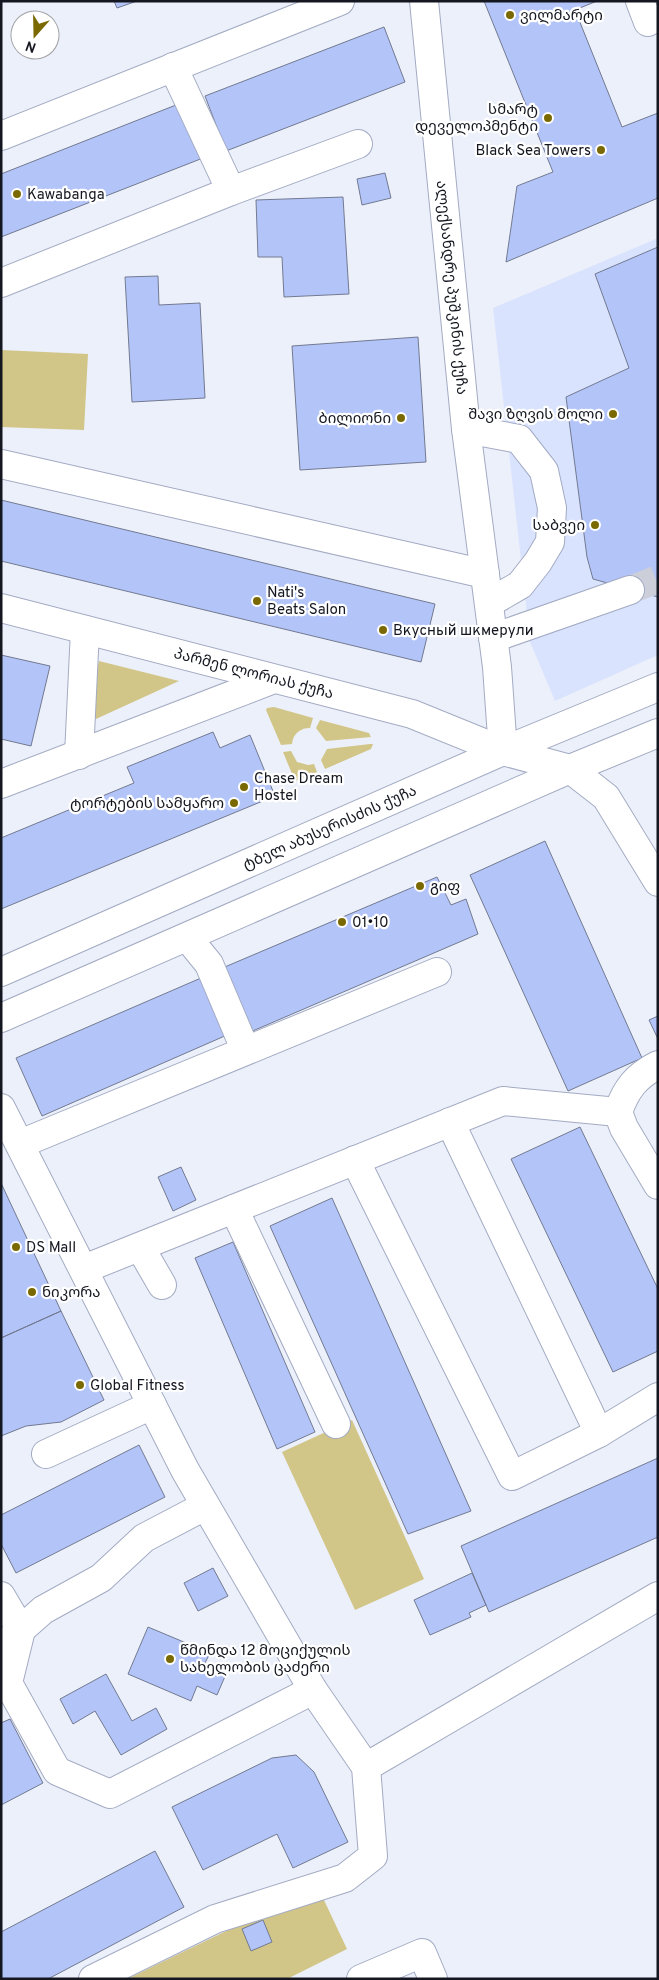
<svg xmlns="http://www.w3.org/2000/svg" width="659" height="1980" font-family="Overpass,'Noto Sans Georgian',sans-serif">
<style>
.built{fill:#dae3fd}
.green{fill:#d2c588}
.building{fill:#b3c4f9;stroke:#727a91}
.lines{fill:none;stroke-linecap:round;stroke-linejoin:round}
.minor-tunnel{stroke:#cccfd9;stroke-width:28;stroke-dasharray:28 14;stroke-linecap:butt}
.minor-casing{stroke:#a3abc3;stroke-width:30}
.major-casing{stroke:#a3abc3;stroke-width:30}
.minor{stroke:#fff;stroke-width:28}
.major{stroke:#fff;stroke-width:28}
.poi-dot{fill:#7a6900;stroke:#fff;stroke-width:2}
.labels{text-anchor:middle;stroke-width:4.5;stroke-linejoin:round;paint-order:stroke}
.poi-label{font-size:15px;fill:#141720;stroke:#fff;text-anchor:start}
.street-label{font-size:15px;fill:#141720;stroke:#fff}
</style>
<rect width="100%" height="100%" fill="#ecf0fa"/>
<path class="built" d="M658,238V655L555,701L530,642L493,308Z"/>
<path class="green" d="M1,350L88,354L84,430L1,427Z
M99,661L179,681L85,724Z
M274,707L313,718L310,728C300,728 293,734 292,744L281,745L266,710L267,708Z
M320,720L369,733L371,737L326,741L316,728Z
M370,744H373L371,749L325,769L321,760L327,749Z
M291,751L297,762L308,765L314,764L317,772L295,781L283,752Z
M352,1420L424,1579L355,1610L282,1452Z
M323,1898L347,1949L287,1979H127L253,1918Z"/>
<path class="building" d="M114,1H137L117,8Z
M484,1H597L575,10L622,127L658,113V198L506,262L517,186L553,172Z
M384,27L405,82L226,151L205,96Z
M181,103L203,158L1,237V174Z
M385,173L391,198L362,205L357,179Z
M343,197L349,294L284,297L282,257H258L256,200Z
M658,247V597L593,579L587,557L566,397L629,368L595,274Z
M158,276L159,305L200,303L205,398L132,402L125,277Z
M418,337L426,462L300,470L292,346Z
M1,500L435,604L421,662L1,561Z
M1,655L50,666L31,746L1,739Z
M213,732L220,748L250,735L275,796L1,909V838L134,783L127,767Z
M545,841L642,1058L568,1091L470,875Z
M437,877L451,905L466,899L478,934L248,1033L220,969Z
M201,978L227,1035L42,1116L16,1058Z
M658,1016V1039L649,1020Z
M580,1127L658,1289V1351L613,1372L511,1159Z
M181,1167L196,1200L173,1211L158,1177Z
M1,1183L61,1311L1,1338Z
M332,1198L471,1511L408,1534L270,1226Z
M233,1242L315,1432L277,1449L195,1258Z
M61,1311L104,1400L61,1422L26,1426L1,1436V1338Z
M139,1445L165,1497L16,1573L1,1544V1515Z
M658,1458V1537L489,1612L461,1546Z
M213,1568L228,1596L198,1611L184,1583Z
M472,1573L486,1605L469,1613L471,1617L430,1635L414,1600Z
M148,1627L210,1653L204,1665L226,1674L217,1695L197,1686L191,1701L128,1674Z
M106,1674L132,1721L156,1708L167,1729L121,1755L95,1711L73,1724L60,1699Z
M10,1719L43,1783L1,1805V1723Z
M296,1755L314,1772L348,1842L293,1868L277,1834L203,1870L172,1807L272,1758Z
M155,1851L184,1907L48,1979H1V1932Z
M263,1920L272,1942L251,1951L242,1929Z"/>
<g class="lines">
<path class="minor-tunnel" d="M630,590L658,579"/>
<defs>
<g id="minor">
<path id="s1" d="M424,1L466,429L497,667L503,751"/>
<path d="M640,1L648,22"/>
<path d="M173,67L231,191"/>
<path d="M1,136L340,1"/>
<path d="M1,283L231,191L358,144"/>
<path d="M466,429L519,439L544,471L552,508L550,542L538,562L520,585L489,603"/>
<path d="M1,464L485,574"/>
<path id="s2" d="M1,608L412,714L503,751L570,769L606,797L658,882"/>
<path d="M493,638L630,590"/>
<path d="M79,755L85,630"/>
<path d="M1,784L274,679"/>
<path d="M187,937L209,964L245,1049"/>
<path d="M658,1065C636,1076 626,1089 618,1112L624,1128L658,1185"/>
<path d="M1,1108L185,1470L313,1690L366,1767L373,1856L345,1878L215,1919L93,1979"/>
<path d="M450,1122L599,1433"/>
<path d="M20,1144L437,972"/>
<path d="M355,1160L512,1476L599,1433L658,1397"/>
<path d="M234,1209L336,1424"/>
<path d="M140,1247L162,1285"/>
<path d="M84,1269L503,1101L618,1112"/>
<path d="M46,1454L152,1405"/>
<path d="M1,1596L21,1630L8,1683L57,1771L110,1794L313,1690"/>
<path d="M8,1641L43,1610L101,1578L144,1538L205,1506"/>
<path d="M366,1767L658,1596"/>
<path d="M361,1979L422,1953L433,1979"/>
</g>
<g id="major">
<path id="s3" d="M1,972L503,751L658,687"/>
<path d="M1,1018L570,769L658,733"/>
</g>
</defs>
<use href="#minor" class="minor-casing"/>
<use href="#major" class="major-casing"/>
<use href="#minor" class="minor"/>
<use href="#major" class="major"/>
</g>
<g class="poi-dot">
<circle cx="510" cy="15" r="5"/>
<circle cx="548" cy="118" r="5"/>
<circle cx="601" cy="150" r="5"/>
<circle cx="17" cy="194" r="5"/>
<circle cx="613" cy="414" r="5"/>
<circle cx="401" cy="418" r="5"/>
<circle cx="595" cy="525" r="5"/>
<circle cx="257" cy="601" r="5"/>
<circle cx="383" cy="630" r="5"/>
<circle cx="244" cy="787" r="5"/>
<circle cx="234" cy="803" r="5"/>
<circle cx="420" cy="886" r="5"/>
<circle cx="342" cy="922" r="5"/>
<circle cx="16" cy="1247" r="5"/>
<circle cx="32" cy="1292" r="5"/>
<circle cx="80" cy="1385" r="5"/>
<circle cx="170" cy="1659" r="5"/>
</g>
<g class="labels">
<g class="poi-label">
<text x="520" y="20">ვილმარტი</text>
<text x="538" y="114" text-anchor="end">სმარტ<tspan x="538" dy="17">დეველოპმენტი</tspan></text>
<text x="591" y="155" text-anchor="end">Black Sea Towers</text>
<text x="27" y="199">Kawabanga</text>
<text x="603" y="419" text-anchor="end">შავი ზღვის მოლი</text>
<text x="391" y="423" text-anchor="end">ბილიონი</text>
<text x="585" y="530" text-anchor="end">საბვეი</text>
<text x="267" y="597">Nati's<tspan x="267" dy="17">Beats Salon</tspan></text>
<text x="393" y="635">Вкусный шкмерули</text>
<text x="254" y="783">Chase Dream<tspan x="254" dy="17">Hostel</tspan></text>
<text x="224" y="808" text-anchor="end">ტორტების სამყარო</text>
<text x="430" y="891">გიფ</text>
<text x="352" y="927">01•10</text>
<text x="26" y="1252">DS Mall</text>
<text x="42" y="1297">ნიკორა</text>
<text x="90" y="1390">Global Fitness</text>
<text x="180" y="1655">წმინდა 12 მოციქულის<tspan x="180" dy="17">სახელობის ცაძერი</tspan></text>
</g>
<g class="street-label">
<text dy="5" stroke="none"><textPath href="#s1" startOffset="288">ალექსანდრე პუშკინის ქუჩა</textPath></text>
<text dy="5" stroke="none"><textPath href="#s2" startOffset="261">პარმენ ლორიას ქუჩა</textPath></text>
<text dy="5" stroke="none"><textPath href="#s3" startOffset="359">ტბელ აბუსერისძის ქუჩა</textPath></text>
</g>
</g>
<rect width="659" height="1980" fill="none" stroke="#141720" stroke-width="5"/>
<g transform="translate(35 35) rotate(200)"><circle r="24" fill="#ffffff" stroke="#a1a2a6"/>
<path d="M0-4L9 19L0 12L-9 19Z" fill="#7a6900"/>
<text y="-8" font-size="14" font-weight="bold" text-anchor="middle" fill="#141720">N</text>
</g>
</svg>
